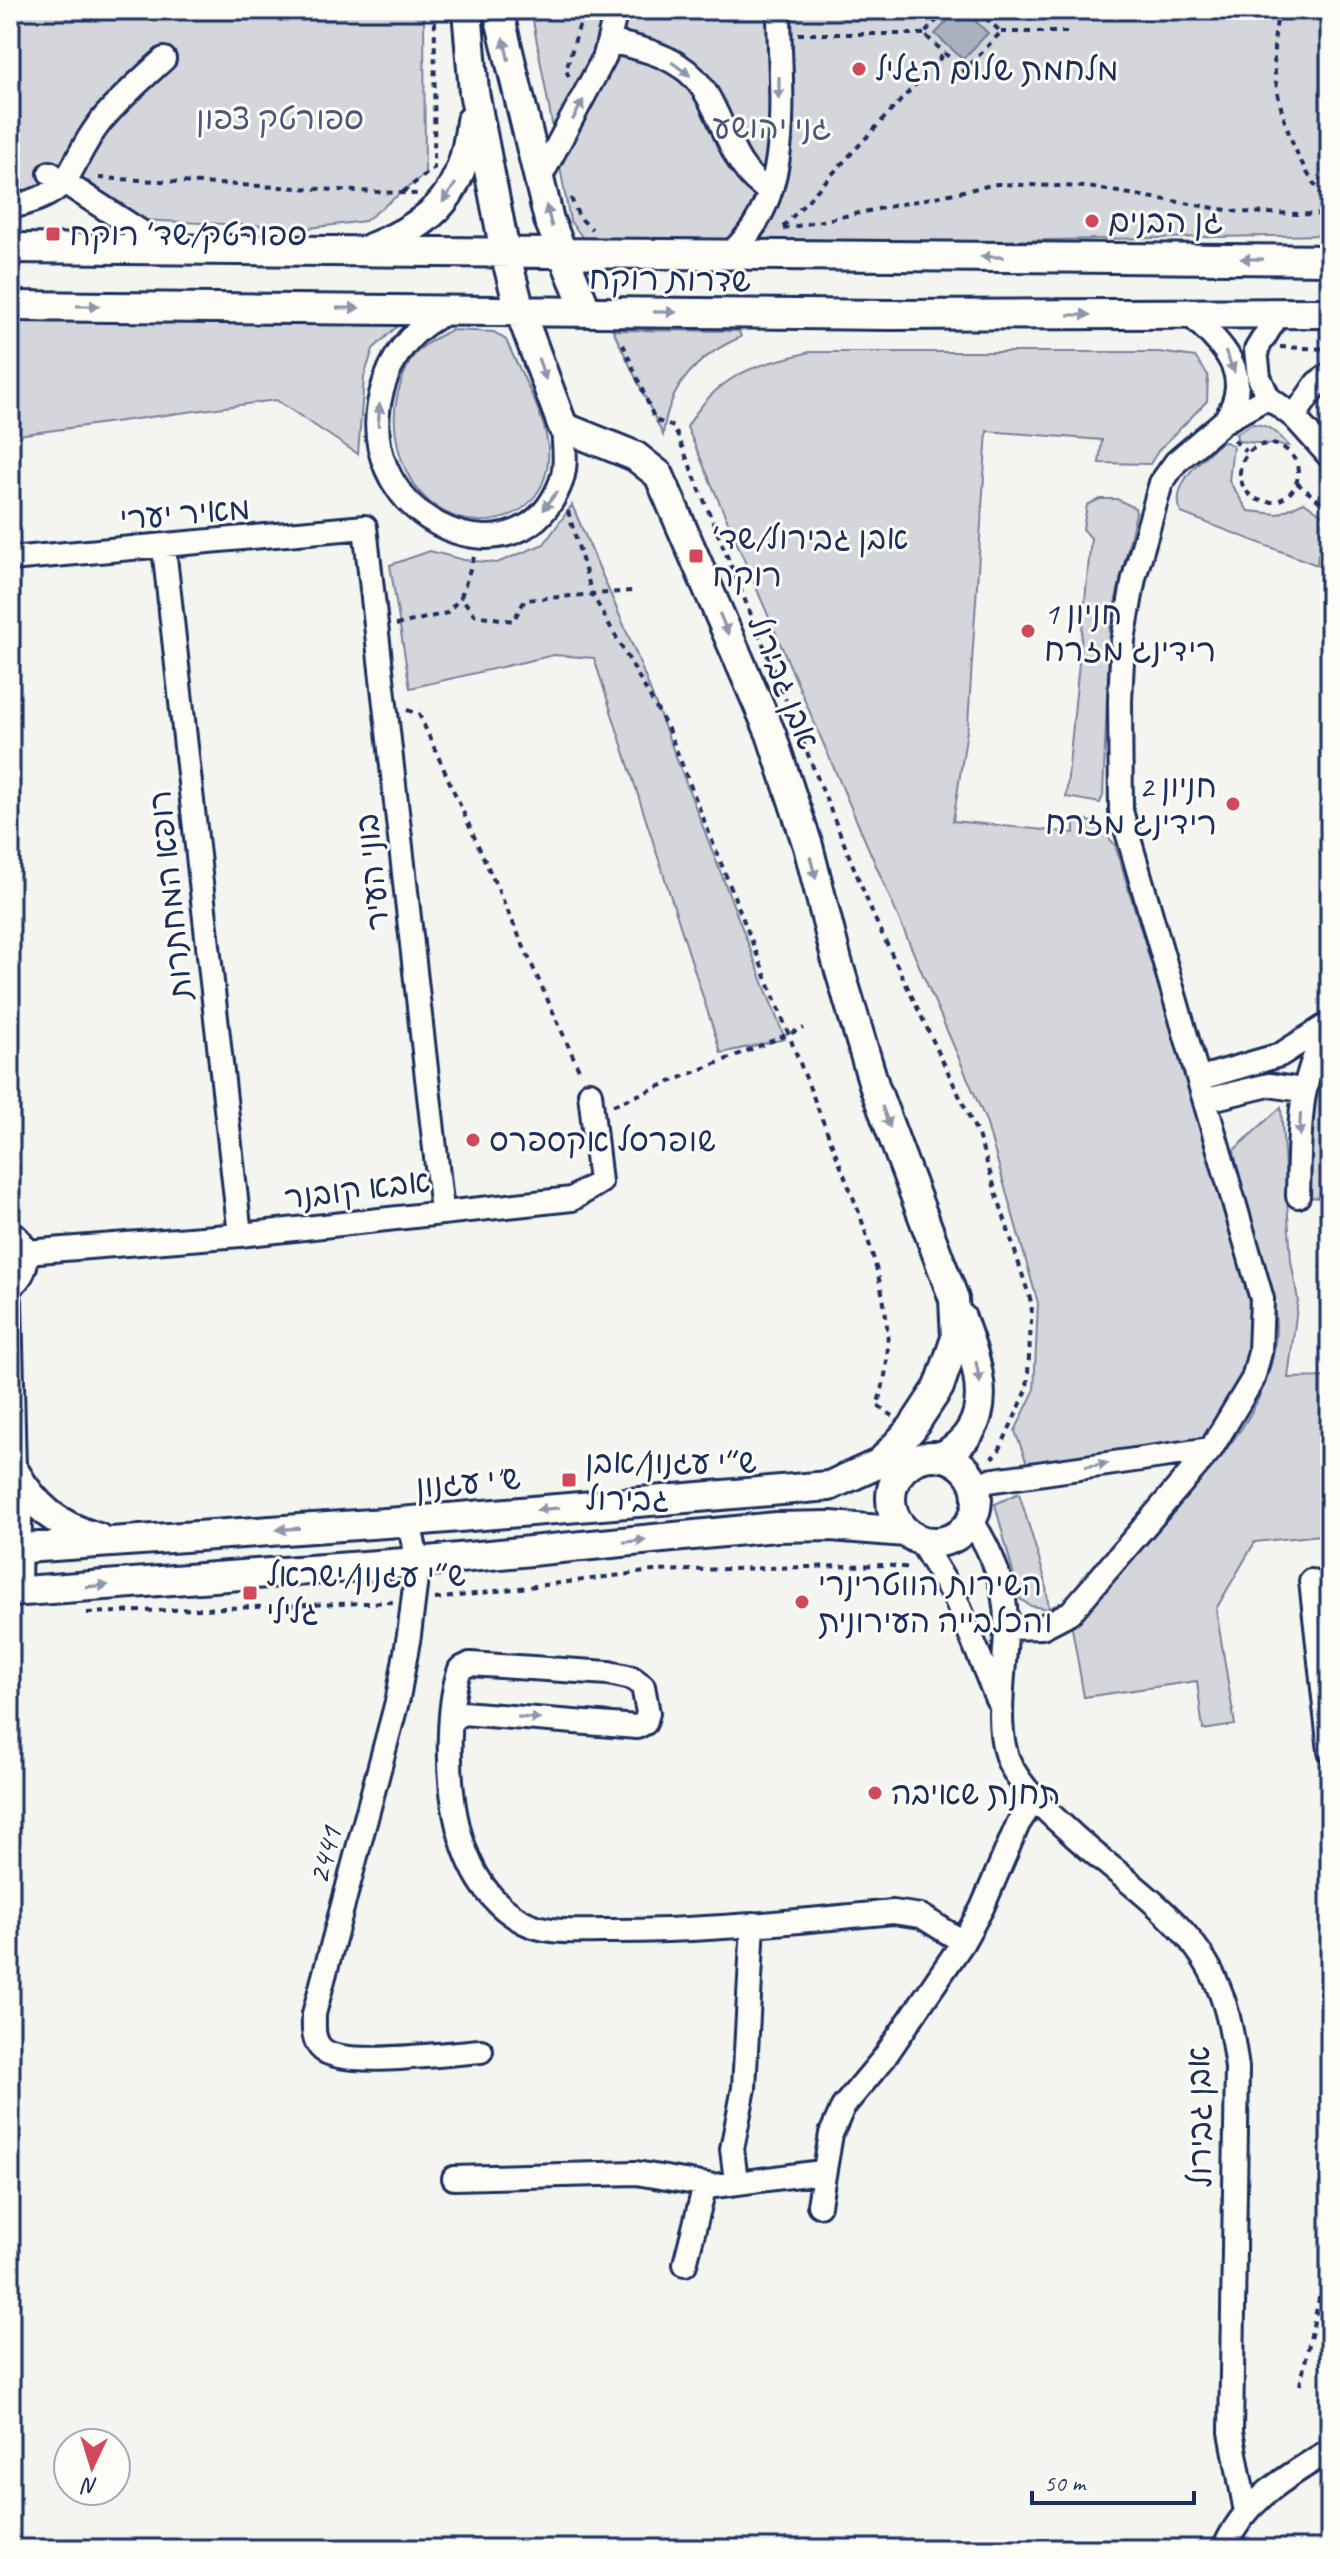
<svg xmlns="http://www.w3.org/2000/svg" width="1340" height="2559" font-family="Caveat,'Playpen Sans Hebrew',sans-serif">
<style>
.green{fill:#d4d6db;stroke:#78829c;stroke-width:2}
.water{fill:#aab0bf;stroke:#717c98;stroke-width:2}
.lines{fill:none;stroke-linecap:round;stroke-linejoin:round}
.minor-casing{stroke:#1b2f5e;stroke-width:28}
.major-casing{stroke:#1b2f5e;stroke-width:34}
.path{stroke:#1b2f5e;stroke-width:4;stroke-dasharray:6 6;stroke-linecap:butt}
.minor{stroke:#fdfcf7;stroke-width:22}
.major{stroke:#fdfcf7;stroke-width:28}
.oneway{fill:#8c96aa}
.poi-dot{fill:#d1495b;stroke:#fdfcf7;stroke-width:3}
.labels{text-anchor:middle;stroke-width:6;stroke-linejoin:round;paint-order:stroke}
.poi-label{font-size:32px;fill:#1b2f5e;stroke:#fdfcf7;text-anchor:start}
.park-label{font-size:32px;fill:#49597d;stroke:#fdfcf7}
.street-label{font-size:32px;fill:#1b2f5e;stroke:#fdfcf7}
</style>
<rect width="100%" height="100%" fill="#f4f4f1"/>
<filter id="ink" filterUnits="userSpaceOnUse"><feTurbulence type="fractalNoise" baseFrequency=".0125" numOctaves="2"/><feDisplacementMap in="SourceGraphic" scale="16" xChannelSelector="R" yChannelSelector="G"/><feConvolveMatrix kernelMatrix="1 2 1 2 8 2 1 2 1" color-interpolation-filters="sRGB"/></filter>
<g filter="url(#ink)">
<path class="green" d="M10,10H424L425,174L365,221L309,228L139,220L88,181L49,177L41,188L10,199Z
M531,10H1330V235L764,245H599L583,238L570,221Z
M10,316H408L373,349L364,377L358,454L276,400L10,436Z
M451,330L494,332L506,340C518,368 540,406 546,435C567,536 427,557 399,451C395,434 393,413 397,397C407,358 415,347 451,330Z
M613,330L739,331L741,337C697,356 668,387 663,435Z
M810,352H1159L1195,357L1208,375L1207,401L1158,451L1150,464L1099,463L1102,440L987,431L968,724L953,821L1074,833V817C1095,819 1102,830 1115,845L1247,1275C1257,1356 1251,1380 1200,1443L1028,1466L1015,1431L1034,1391L1038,1303L986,1121L687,427C718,373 754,366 810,352Z
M1252,424C1269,424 1279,434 1289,446L1238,441L1236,434Z
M1220,443L1226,442L1233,446L1229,481L1248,511L1278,514L1304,502L1325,517L1330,533L1326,555L1318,554L1317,565L1181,513C1170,484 1200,461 1220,443Z
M1100,499H1117L1135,508L1136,513L1110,625L1103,796L1100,803L1066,797L1091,538L1083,529L1087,505Z
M572,505L635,651L785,1039L721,1053L594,658L554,655L410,688L390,565L430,551L464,560L497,563L544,544Z
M1330,1052V1119L1320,1198L1308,1197C1309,1151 1300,1088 1330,1052Z
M1281,1107L1291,1261L1298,1300L1288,1378L1330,1377V1534L1255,1542L1216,1609L1235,1725L1203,1730L1197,1681L1084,1697L1071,1622C1109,1589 1141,1548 1174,1510C1201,1479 1234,1445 1253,1409C1266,1385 1276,1355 1276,1327C1275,1265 1240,1211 1234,1150Z
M1019,1493L1045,1579L1049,1609L1031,1606L1020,1599L995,1504Z"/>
<path class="water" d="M958,10H964L988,33L963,59L935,34Z"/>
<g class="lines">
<defs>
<path id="minor" d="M609,41C634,47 659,52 680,66C726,95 721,165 770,191
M50,173L166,248
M540,178L605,56L616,10
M10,207C80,193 64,167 101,121C120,98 142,79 164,59
M729,254C798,197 779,90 779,10
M448,312C416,326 397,348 385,381C339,513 513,595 559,487C568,468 564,447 563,427
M1279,313L1256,350L1259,377L1268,397L1294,417L1330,457
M1189,314C1223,345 1255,374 1225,420
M1294,417L1317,383L1330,374
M164,548L240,1235
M10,559L365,527L442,1211
M1201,1078L1280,1055L1324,1027
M1207,1100L1269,1085L1302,1090
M1298,1196C1300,1132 1296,1082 1330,1025
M10,1232C33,1246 30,1272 10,1287
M26,1252L240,1235L572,1199L600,1182L590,1093
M10,1301L14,1471L20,1516L19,1592
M976,1495L978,1488L988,1481L1211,1449
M971,1520C992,1551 1007,1589 1006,1628C1006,1667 992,1731 1011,1766C1026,1794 1049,1813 1072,1834C1122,1880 1191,1920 1218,1986C1229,2012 1233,2040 1237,2068L1231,2432L1246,2512
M400,1522L411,1532L418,1562L409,1635L398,1698L314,2014C314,2027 312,2041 323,2050C346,2068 449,2053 481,2051
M919,1539L957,1602L997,1699
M1311,1581L1330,1751
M1006,1628L1042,1627L1071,1612L1211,1449L1253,1379L1260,1352L1262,1299L1121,811L1120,701L1123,640L1134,578L1161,483L1176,462L1223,422L1268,397
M453,1719L462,1713L637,1727L645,1723L648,1713L643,1686L632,1678L609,1673L470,1664L460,1669C447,1705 448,1769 454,1807C462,1854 480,1899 524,1922C547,1934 577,1931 602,1931C699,1932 796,1921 893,1912L921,1916L963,1942
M454,2178L636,2173L714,2186L822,2172
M736,2181L732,2149L744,2088L753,1924
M819,2205L831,2134L843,2107L884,2058L963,1942L982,1908L1018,1824L1034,1800
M685,2264L705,2185
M1224,2549C1244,2500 1287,2477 1330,2450"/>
<path id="major" d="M498,10L549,220L587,312
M10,248L1330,260
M371,248C437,222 464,191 471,121
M10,306L889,315L1330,313
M891 1499a43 43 0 1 1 86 0a43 43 0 1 1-86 0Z
M941,1457C1000,1425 979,1368 961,1318
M14,1471C35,1508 58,1526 98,1538
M10,1549L400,1522L829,1486L880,1463L912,1428L939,1387L956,1338L954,1299L875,1088L837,961L808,846L771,734L659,475L635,456L563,427L520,311L505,252L474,92L467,10
M10,1592L418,1562L776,1527L831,1526L906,1532"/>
</defs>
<use href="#minor" class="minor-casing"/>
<use href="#major" class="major-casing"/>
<path class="path" d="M946,10L924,34L964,71L1001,32L977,10
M1280,10C1261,70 1289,160 1330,204
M1001,32H1069
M798,34H924
M569,77L566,70L584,10
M99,178L418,194
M403,192L434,168L435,10
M571,198L579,217L592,229
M783,227L945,53
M783,229L997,184L1088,187L1239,212L1330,215
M623,344L655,420L674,427L786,700
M1280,347L1330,349
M1234,440L1246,452
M1240 473a29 29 0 1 1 58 0a29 29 0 1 1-58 0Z
M1297,483L1330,510
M568,511L592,594L668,729L860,1215C880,1277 901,1341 877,1405L893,1416
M474,557L461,597L475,615L513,621L525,600L632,591
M1322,596L1330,561
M396,625L447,613L461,597
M407,710L419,714L581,1074
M798,730L874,917L978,1135L1032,1305L1027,1390L1000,1449L992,1458
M613,1105L804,1028
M435,1599L653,1571L885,1565L911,1568
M87,1613L394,1602
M1300,2385L1320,2294L1330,2282"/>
<use href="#minor" class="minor"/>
<use href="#major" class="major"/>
</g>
<defs><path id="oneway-solid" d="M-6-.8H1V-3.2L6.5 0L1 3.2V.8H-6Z" transform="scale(2)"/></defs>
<g class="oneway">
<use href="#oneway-solid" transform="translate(506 49) rotate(-103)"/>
<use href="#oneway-solid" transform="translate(681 69) rotate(36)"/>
<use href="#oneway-solid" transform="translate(779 88) rotate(90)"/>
<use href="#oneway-solid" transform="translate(578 110) rotate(-62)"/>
<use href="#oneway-solid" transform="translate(449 193) rotate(125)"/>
<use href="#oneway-solid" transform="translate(549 216) rotate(-105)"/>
<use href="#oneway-solid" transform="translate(992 257) rotate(-179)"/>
<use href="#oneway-solid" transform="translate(1252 259) rotate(-179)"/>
<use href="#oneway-solid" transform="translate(88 306)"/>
<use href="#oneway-solid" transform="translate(348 308)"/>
<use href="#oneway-solid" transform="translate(665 312) rotate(1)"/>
<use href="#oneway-solid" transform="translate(1079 315)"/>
<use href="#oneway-solid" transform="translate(1230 362) rotate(67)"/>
<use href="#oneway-solid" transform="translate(542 369) rotate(70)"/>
<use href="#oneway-solid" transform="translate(379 415) rotate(-86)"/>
<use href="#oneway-solid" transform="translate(550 501) rotate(126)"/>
<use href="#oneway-solid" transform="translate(724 624) rotate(67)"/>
<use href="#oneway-solid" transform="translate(813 868) rotate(76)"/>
<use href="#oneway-solid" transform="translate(886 1117) rotate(70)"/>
<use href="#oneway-solid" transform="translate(1300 1125) rotate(92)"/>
<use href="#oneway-solid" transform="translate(978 1372) rotate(79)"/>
<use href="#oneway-solid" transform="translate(1097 1465) rotate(-8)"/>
<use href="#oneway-solid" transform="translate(548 1509) rotate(175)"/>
<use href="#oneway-solid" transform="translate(288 1529) rotate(176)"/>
<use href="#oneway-solid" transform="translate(635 1541) rotate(-6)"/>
<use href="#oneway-solid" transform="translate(97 1586) rotate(-4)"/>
<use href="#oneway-solid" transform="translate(529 1718) rotate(5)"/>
</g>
</g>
<g class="poi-dot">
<circle cx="859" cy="69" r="8"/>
<circle cx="1092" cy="221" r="8"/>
<rect x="45" y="226" width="16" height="16" rx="4"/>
<rect x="688" y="548" width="16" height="16" rx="4"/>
<circle cx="1028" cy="631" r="8"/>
<circle cx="1233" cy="804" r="8"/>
<circle cx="473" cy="1140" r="8"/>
<rect x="561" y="1472" width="16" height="16" rx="4"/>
<rect x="242" y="1585" width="16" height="16" rx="4"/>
<circle cx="802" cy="1602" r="8"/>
<circle cx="875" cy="1793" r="8"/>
</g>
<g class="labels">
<g class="poi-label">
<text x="875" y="80">מלחמת שלום הגליל</text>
<text x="1108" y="232">גן הבנים</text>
<text x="69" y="245">ספורטק/שד׳ רוקח</text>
<text x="712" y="549">אבן גבירול/שד׳<tspan x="712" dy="37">רוקח</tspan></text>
<text x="1044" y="624">1 חניון<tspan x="1044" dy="37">רידינג מזרח</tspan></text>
<text x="1217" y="797" text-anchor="end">2 חניון<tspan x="1217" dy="37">רידינג מזרח</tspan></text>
<text x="489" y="1151">שופרסל אקספרס</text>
<text x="585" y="1473">ש״י עגנון/אבן<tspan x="585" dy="37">גבירול</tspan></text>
<text x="266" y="1586">ש״י עגנון/ישראל<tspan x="266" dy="37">גלילי</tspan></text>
<text x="818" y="1595">השירות הווטרינרי<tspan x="818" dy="37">והכלבייה העירונית</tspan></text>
<text x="891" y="1804">תחנת שאיבה</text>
</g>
<g class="park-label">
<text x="280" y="129">ספורטק צפון</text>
<text x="772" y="138">גני יהושע</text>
</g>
<g class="street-label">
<text transform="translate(670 279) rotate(1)" y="11">שדרות רוקח</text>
<text transform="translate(185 513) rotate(-5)" y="11">מאיר יערי</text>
<text transform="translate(784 682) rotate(68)" y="11">אבן גבירול</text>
<text transform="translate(372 872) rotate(-96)" y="11">בוני העיר</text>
<text transform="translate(170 895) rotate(-96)" y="11">רופא המחתרות</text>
<text transform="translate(357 1189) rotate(-7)" y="11">אבא קובנר</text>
<text transform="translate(468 1482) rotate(-5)" y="11">ש''י עגנון</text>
<text transform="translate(324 1855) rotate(-75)" y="11">2441</text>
<text transform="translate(1199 2117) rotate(-91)" y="11">אבן גבירול</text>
</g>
</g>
<rect width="1340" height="2559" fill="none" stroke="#fdfcf7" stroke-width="40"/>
<rect x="20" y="20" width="1300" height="2519" fill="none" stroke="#1b2f5e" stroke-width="3" filter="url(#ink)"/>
<g transform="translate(92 2467) rotate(184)"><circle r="38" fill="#fdfcf7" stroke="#a3aaba" stroke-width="2"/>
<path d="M0-6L14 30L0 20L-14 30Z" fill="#d1495b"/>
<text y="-12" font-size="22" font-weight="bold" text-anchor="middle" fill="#1b2f5e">N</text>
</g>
<path d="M1032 2491v12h162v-12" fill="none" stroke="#1b2f5e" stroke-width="4"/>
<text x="1044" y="2491" font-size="24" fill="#1b2f5e" stroke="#fdfcf7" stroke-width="6" paint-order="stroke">50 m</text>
</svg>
